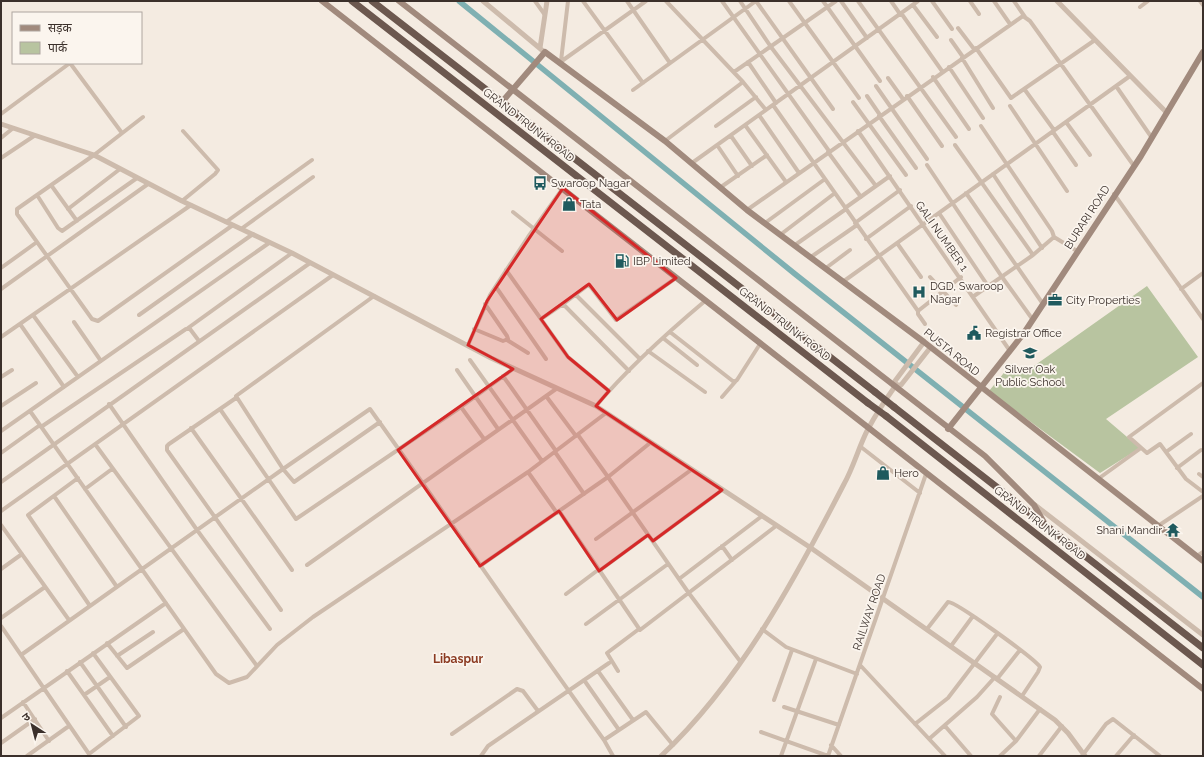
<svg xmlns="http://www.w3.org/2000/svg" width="1204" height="757" font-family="Raleway,'Noto Sans Devanagari',sans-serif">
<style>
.green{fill:#b8c4a0}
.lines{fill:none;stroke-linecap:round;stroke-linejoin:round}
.canal{stroke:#7fb0b2;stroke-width:5.5}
.minor{stroke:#cdbbac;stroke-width:4}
.tertiary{stroke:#cdbbac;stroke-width:5}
.secondary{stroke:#a18a7d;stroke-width:6}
.trunk{stroke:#6c584f;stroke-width:7}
.trunk-bridge{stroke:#6c584f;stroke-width:7}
.marked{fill:#d62828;fill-opacity:0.2;stroke:#d62828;stroke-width:3;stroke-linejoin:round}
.labels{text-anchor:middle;stroke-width:3.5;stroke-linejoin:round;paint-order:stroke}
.street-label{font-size:11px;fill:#3b302b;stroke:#fbf5ee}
.poi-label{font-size:11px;fill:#3b302b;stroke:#fbf5ee;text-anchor:start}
.neighbourhood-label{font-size:12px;font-weight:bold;fill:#8c3b22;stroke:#fbf5ee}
</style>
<rect width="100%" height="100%" fill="#f4ebe1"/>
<path class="green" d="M1147,286L1198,357L1106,419L1140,448L1100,473L989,391L1012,363L1024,373Z"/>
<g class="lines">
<path class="canal" d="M459,1L795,274L1203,597"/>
<path class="minor" d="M535,1L545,15
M583,1L643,83
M627,1L670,63
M666,1L743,82L766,110
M722,1L829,151
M740,1L771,47L876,186
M756,1L833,109
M789,1L859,98
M823,1L880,81
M841,1L867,38
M858,1L956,137
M891,1L900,14
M932,1L952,29
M970,1L979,14
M994,1L1010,24
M1014,1L1025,17
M1200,1L1203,5
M913,5L937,37
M1140,7L1148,1
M901,13L942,71
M958,28L974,49
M951,40L963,57
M976,48L1011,98L1095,40
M962,58L993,108
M561,61L568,1
M748,62L776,103
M70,63L122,133
M559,63L646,1
M949,67L983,118
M734,72L836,1
M933,77L969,129
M888,78L903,99
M876,86L927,159
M1116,86L1152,138
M633,90L756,1
M1025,90L1054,130
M867,96L880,115
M907,96L942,146
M853,102L906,175
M773,105L918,311
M1010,106L1067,191
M1,114L70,63
M759,115L799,173
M879,116L916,168
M143,117L94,155L17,209V214L92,319L98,321L233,225
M1066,122L1090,155
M745,125L786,182
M716,126L756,97
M981,126L1052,231L1054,237L1077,251
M858,131L1010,351
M1053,132L1076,165
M731,136L752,166
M1,138L12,129
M665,141L743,82
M717,145L738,176
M955,145L1033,255
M828,152L861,197
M1,158L34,136
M692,163L918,1
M927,165L1002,277L1033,320
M993,174L1042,248
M51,185L77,221
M721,187L767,155
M966,193L1043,304
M1114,194L1203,319
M37,195L58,228L62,231L137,178
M182,201L215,174L218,170L183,131
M845,208L890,176
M68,209L120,169
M747,210L1023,16L1030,21L1134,166
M513,212L562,251
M939,213L988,286
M226,222L312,160
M765,223L825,179
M855,223L900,190
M241,229L313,177
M780,235L835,193
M866,239L911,206
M897,243L921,277
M795,245L846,209
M811,257L857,225
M1,268L37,242
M826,268L850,250
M506,270L568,357L609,391
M930,277L956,305
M844,281L1130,76
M496,287L546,359
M1,289L148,184
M1181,289L1203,273
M576,295L640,359
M974,296L1033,255L1054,237
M562,305L587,286H590L616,320L676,278
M33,315L78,377
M139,315L253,234
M541,319L560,306H565L629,371
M74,322L101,361
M20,324L64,387
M925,324L918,314V311L961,277
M188,328L292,253
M474,329L503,341L508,339L507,336L485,304
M670,332L734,382L737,380L760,344
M1,337L191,205
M663,338L697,365
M507,340L528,353
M468,345L490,295L528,237L563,188
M648,351L705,392
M470,360L542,461
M457,370L498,429
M503,376L556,451
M1,377L12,370
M1203,383L1129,437L1147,453L1160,444L1186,479L1203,492
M546,396L576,436
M722,397L735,382
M236,398L169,444L167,446V450L281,610
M109,404L197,530L270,629
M1,406L36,383
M596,406C628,368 667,333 705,301
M461,407L484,439
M220,409L296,519L461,407L513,369
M30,411L216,674L229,683L247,677L277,645L313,617L528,472L606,413
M380,422L294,482L283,469L370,409C449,519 525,631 604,740L613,756
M41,427L186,329H190L199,341
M191,428L292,570
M1,431L269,243
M650,443L608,477L688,592L740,661
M95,444L257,666
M861,447L920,493
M555,452L584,494
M1166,452L1191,434
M1,453L40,425
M1177,468L1201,450
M528,472L557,513
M1199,474L1203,477
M78,478L28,515L90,606
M1098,479L1141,448
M1,482L310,263
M85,489L112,469
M54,496L117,587
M1,511L333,275
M559,511L640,630L776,526
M1,525L69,620
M1158,526L1203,496
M596,539L691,470
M653,541L722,490
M722,546L732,560
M1197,556L1203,552
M307,565L556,389
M480,566L608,477L578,435
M1,569L22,554
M599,571L648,535
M679,579L762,516
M566,594L598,570
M1,618L45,587
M586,624L668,564
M1,626L89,754L139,716L93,653
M762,629L786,647L857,674
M927,629L948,602C955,601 1034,658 1040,667L1038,672L1022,696
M107,643L127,668L184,629
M951,646L973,616
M21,655L283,469L236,396L374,296
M117,656L153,632
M80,662L126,727
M860,665L945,756
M67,671L113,736
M598,671L633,720
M618,671L607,653L639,629
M997,679L1020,650
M584,680L619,730
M84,695L110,677
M1000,697L992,714L1016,741
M774,700L792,650
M23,702L49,741
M784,707L839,725
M1,718L166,603
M915,724L948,698L997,634
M945,726L971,756
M761,732L828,756
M452,734L517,689L523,691L538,711
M929,739L977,697L995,677
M604,740L646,712L673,745
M1,743L35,719
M831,745L841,756
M27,756L69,726
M481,756L488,746L609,663
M781,756L816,659
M828,756L926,474
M1000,756L1016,741L1040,709
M1039,756L1062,726
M1082,756L1106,724L1113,719L1160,756
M1116,756L1134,735"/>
<path class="tertiary" d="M483,1L543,51
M1057,1L1167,113
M540,48L547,1
M1,124L94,155L182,201L292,253L491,358L596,406L811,548L1055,720L1068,733L1085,756
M896,385H901L930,348
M1035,505L1203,635
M661,756C740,682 795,579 844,484C854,466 859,446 868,429C876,414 886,399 896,385L895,381L924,342"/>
<path class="secondary" d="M322,1L1203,689
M399,1L985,456L1034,505L1046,526
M502,102L545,52L665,141L747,210L924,342L1203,561
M948,429L1024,333L1141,156L1203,52"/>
<path class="trunk" d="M352,1L868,403
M372,1L875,392
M894,407L1203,648
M886,416L1203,665"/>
<path class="trunk-bridge" d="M875,392L894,407
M868,403L886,416"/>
</g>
<path class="marked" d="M563,188L676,278L617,320L589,284L541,319L568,357L609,391L596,406L722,490L653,541L648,535L599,571L559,511L480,566L398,450L513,369L468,345L487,301Z"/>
<defs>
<symbol id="bus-bare" viewBox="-9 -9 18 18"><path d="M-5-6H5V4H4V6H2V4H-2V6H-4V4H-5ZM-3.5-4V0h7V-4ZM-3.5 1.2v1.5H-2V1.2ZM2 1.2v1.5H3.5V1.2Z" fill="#1f5a5e" stroke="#fbf5ee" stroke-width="2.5" paint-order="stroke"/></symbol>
<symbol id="shop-bare" viewBox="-9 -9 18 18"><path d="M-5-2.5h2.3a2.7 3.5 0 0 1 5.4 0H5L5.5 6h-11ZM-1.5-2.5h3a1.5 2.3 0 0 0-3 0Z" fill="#1f5a5e" stroke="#fbf5ee" stroke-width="2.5" paint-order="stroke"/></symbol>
<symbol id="fuel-bare" viewBox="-9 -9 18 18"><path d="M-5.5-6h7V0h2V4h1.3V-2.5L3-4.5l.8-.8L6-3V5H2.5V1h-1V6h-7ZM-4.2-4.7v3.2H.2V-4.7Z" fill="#1f5a5e" stroke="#fbf5ee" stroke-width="2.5" paint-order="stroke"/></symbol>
<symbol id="hospital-bare" viewBox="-9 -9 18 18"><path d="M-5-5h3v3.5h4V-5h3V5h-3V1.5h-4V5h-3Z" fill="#1f5a5e" stroke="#fbf5ee" stroke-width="2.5" paint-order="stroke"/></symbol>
<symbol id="office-bare" viewBox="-9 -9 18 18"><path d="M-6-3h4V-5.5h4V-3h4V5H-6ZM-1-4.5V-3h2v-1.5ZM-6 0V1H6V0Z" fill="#1f5a5e" stroke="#fbf5ee" stroke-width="2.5" paint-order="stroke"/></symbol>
<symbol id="civic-bare" viewBox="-9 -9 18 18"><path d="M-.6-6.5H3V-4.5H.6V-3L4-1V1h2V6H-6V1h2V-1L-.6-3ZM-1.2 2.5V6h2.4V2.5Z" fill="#1f5a5e" stroke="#fbf5ee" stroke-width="2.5" paint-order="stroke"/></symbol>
<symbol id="school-bare" viewBox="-9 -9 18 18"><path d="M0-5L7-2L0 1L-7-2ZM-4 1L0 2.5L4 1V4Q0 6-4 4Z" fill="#1f5a5e" stroke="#fbf5ee" stroke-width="2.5" paint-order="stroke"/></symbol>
<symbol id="temple-bare" viewBox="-9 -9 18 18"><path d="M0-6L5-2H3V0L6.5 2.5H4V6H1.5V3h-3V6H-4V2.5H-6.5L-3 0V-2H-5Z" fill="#1f5a5e" stroke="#fbf5ee" stroke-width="2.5" paint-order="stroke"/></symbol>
</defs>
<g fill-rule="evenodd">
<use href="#bus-bare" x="530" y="173" width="20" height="20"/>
<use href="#shop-bare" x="559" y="194" width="20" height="20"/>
<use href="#fuel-bare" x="612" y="251" width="20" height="20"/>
<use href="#hospital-bare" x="909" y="282" width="20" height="20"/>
<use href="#office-bare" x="1045" y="290" width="20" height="20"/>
<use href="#civic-bare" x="964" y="323" width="20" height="20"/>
<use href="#school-bare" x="1020" y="343" width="20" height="20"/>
<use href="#shop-bare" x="873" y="463" width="20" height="20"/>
<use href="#temple-bare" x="1163" y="520" width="20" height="20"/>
</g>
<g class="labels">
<g class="street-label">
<text transform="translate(529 125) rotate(38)" y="4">GRAND TRUNK ROAD</text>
<text transform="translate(1087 217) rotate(-57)" y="4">BURARI ROAD</text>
<text transform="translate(942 236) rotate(55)" y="4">GALI NUMBER 1</text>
<text transform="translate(785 324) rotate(38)" y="4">GRAND TRUNK ROAD</text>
<text transform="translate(952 352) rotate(39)" y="4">PUSTA ROAD</text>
<text transform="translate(1040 523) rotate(38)" y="4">GRAND TRUNK ROAD</text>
<text transform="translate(869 612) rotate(-71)" y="4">RAILWAY ROAD</text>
</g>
<g class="poi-label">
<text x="551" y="187">Swaroop Nagar</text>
<text x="580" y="208">Tata</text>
<text x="633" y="265">IBP Limited</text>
<text x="930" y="290">DGD, Swaroop<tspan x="930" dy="13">Nagar</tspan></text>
<text x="1066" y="304">City Properties</text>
<text x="985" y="337">Registrar Office</text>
<text x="1030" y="373" text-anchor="middle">Silver Oak<tspan x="1030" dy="13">Public School</tspan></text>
<text x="894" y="477">Hero</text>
<text x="1162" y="534" text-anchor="end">Shani Mandir</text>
</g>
<g class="neighbourhood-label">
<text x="458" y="663">Libaspur</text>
</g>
</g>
<rect width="1204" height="757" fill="none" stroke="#3b302b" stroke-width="4"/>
<rect x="12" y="12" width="130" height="52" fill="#fbf5ee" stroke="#aea6a0"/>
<rect x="20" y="25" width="20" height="6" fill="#a18a7d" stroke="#aea6a0"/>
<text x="48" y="32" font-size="12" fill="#3b302b">सड़क</text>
<rect x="20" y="42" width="20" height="12" fill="#b8c4a0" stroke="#aea6a0"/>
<text x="48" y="52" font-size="12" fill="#3b302b">पार्क</text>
<g transform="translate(32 725) rotate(324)" stroke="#fbf5ee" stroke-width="3" paint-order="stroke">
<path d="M0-3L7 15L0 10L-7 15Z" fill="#3b302b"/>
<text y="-6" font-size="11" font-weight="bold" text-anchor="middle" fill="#3b302b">उ</text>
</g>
</svg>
